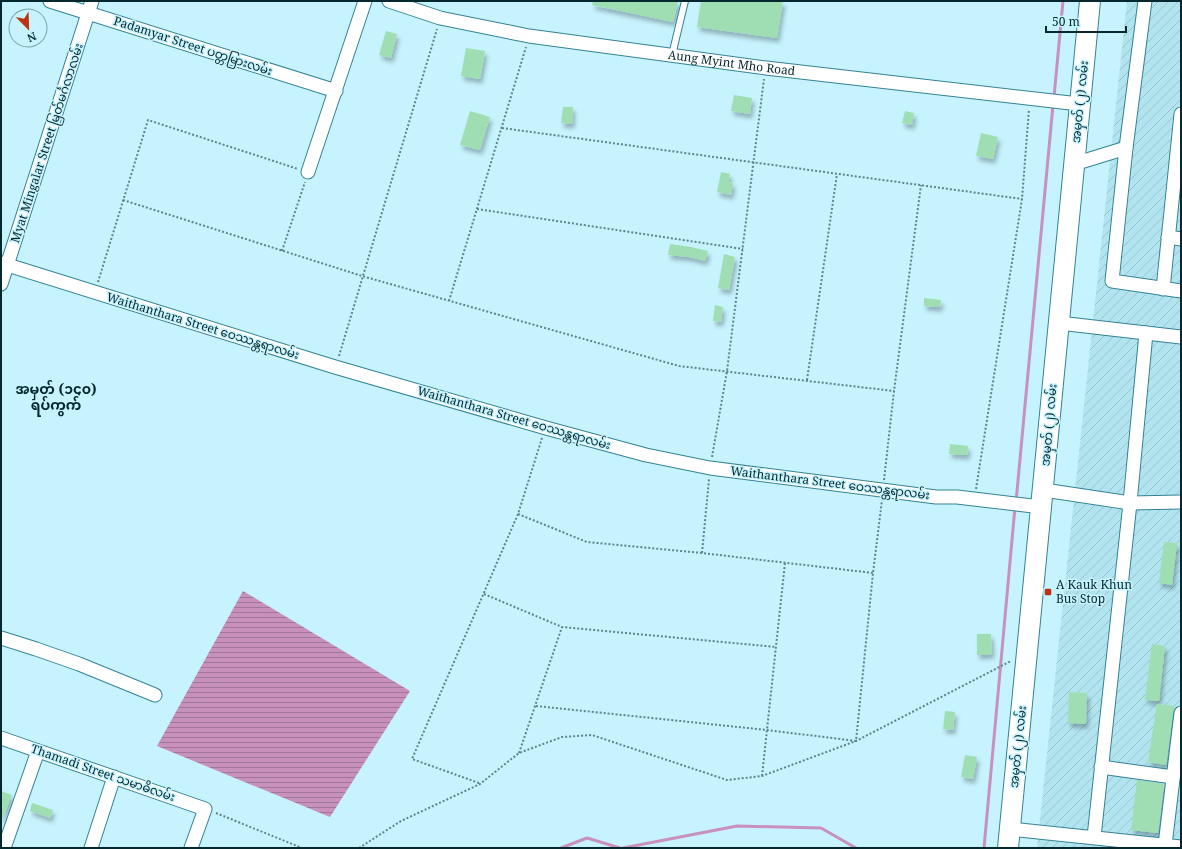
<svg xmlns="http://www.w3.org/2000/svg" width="1182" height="849" font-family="'Noto Serif','Noto Sans Myanmar',serif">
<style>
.industrial{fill:url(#industrial-furrows)}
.water{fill:url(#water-rules)}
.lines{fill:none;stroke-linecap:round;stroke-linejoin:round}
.stream{stroke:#c891bd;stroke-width:3}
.building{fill:#9fdeb2;filter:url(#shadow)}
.service-casing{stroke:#328394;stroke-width:8}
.minor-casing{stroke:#328394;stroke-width:15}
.primary-casing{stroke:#328394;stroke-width:22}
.path{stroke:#5d848d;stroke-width:2;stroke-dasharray:2 2;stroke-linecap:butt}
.service{stroke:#fff;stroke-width:6}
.minor{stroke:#fff;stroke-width:13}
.primary{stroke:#fff;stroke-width:20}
.poi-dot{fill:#bd3312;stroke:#c6f3fe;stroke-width:1.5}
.labels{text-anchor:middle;stroke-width:3;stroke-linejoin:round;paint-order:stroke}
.street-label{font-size:12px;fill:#05282f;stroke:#c6f3fe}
.poi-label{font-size:12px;fill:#05282f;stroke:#c6f3fe;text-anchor:start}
.quarter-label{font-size:14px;font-weight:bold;fill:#05282f;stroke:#c6f3fe}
</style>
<defs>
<pattern id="industrial-furrows" width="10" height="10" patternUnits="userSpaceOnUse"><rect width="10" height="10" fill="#b2e4f0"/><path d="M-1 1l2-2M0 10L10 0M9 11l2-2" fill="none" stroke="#98c4ce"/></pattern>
<pattern id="water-rules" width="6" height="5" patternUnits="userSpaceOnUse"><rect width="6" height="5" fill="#c891bd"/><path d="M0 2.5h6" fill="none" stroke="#a0769a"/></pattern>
<filter id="shadow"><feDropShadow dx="2.5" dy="4.5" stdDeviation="2" flood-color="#0004"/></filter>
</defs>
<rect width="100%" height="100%" fill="#c6f3fe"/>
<path class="industrial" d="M1127,1H1181V848H1037Z"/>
<path class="water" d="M243,591L410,691L330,817L157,746Z"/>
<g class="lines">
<path class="stream" d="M1054,97L1063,1
M1016,502L1053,105
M561,848L587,838L620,848
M623,848L737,826L821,828L856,848
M984,848L1015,507"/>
</g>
<path class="building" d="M593,1H678L673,22L592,5Z
M701,1H783L777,38L697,27Z
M386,31L397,34L391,58L379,55Z
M466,48L485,51L480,79L461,76Z
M734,95L752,98L750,114L731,111Z
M563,107H573L572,124L561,123Z
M470,111L490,117L480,150L460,145Z
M905,111L914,113L912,125L902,123Z
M981,133L998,137L993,159L976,156Z
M721,172L730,174L728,182L733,183L731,195L717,192Z
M670,244L691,247L708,251L705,261L689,257L668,255Z
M724,254L735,257L729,290L718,288Z
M924,298L941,300L940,307L924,306Z
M715,305L723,307L721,322L713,321Z
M950,444L968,446L967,455L949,454Z
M1164,542L1177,543L1172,585L1159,583Z
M977,634H991L992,654L977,655Z
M1152,644L1165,646L1159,701L1145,700Z
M1069,692L1087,693L1086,724L1068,723Z
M1157,704L1175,706L1173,712L1166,765L1148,762Z
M945,711L955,712L953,730L943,729Z
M965,755L977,757L973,779L961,777Z
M1137,780L1164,784L1158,833L1131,830Z
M1,791L12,795L1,822Z
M32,803L53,810L50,818L30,811Z"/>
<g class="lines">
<defs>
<path id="service" d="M672,55L685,1"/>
<g id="minor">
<path d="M50,1L336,91"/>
<path id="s1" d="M389,1L440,18L529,36L766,68L1079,104"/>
<path d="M1145,1L1126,148L1112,281L1181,291"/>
<path d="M1074,164L1126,148"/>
<path d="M308,172L365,1"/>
<path d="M1168,237L1181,239"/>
<path d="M1,263L335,367L546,428L646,455L710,468L936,497H957L1041,507"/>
<path d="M1,284L92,1"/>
<path d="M1163,289L1181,114"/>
<path d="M1059,323L1181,337"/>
<path d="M1044,490L1130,503L1181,502"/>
<path d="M1,638L36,649L79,664L155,695"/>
<path d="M1,738L205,809L191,848"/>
<path d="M1101,767L1173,777"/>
<path d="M1010,829L1181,847"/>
<path d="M1094,837L1130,503L1146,333"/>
<path d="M1165,845L1181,713"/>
<path d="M4,848L38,751"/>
<path d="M91,848L114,777"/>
</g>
<path id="primary" d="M1008,848L1090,1"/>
</defs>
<use href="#service" class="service-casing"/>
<use href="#minor" class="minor-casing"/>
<use href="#primary" class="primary-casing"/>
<path class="path" d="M502,128L1022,199
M123,200L362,276L679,366L894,391
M477,209L743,249
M282,251L305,182
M98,282L148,120L298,169
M449,301L526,47
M339,356L437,29
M807,380L837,174
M712,457L727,371L764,79
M884,480L894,391L921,185
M976,489L1022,199L1029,109
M518,514L587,542L702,553L873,573
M702,553L709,479
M484,594L562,627L776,647
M536,706L767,730L856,741L873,573L882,500
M519,753L562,627
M762,776L785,563
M479,783L412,759L518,514L542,438
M216,813L302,848
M359,848L401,821L480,784L519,753L562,737L592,735L727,780L762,776L856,741L1011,661"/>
<use href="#service" class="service"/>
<use href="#minor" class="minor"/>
<use href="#primary" class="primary"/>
</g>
<rect class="poi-dot" x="1044" y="588" width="8" height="8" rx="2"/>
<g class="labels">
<g class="street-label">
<text transform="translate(193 46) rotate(18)" y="4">Padamyar Street ပတ္တမြားလမ်း</text>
<text dy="4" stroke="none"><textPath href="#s1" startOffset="349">Aung Myint Mho Road</textPath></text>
<text transform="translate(1080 102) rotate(-84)" y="4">အမှတ် (၂) လမ်း</text>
<text transform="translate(47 143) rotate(-72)" y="4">Myat Mingalar Street မြတ်မင်္ဂလာလမ်း</text>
<text transform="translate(203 326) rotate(17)" y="4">Waithanthara Street ဝေဿန္တရာလမ်း</text>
<text transform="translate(514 418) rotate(16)" y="4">Waithanthara Street ဝေဿန္တရာလမ်း</text>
<text transform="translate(1049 425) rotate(-85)" y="4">အမှတ် (၂) လမ်း</text>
<text transform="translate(830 483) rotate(7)" y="4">Waithanthara Street ဝေဿန္တရာလမ်း</text>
<text transform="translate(1018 747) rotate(-84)" y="4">အမှတ် (၂) လမ်း</text>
<text transform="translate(103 773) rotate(19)" y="4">Thamadi Street သမာဓိလမ်း</text>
</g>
<g class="poi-label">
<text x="1056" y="589">A Kauk Khun<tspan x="1056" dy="14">Bus Stop</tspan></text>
</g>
<g class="quarter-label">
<text x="56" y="394">အမှတ် (၁၄၀)<tspan x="56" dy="16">ရပ်ကွက်</tspan></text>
</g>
</g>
<rect width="1182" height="849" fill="none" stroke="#05282f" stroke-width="4"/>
<g transform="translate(28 28) rotate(157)"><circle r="19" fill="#c6f3fe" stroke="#79a2ab"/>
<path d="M0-3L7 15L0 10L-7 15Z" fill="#bd3312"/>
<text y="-6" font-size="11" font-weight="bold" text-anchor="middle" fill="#05282f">N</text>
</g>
<path d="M1046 26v6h80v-6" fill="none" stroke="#05282f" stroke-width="2"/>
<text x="1052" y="26" font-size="12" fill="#05282f" stroke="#c6f3fe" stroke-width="3" paint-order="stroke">50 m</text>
</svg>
